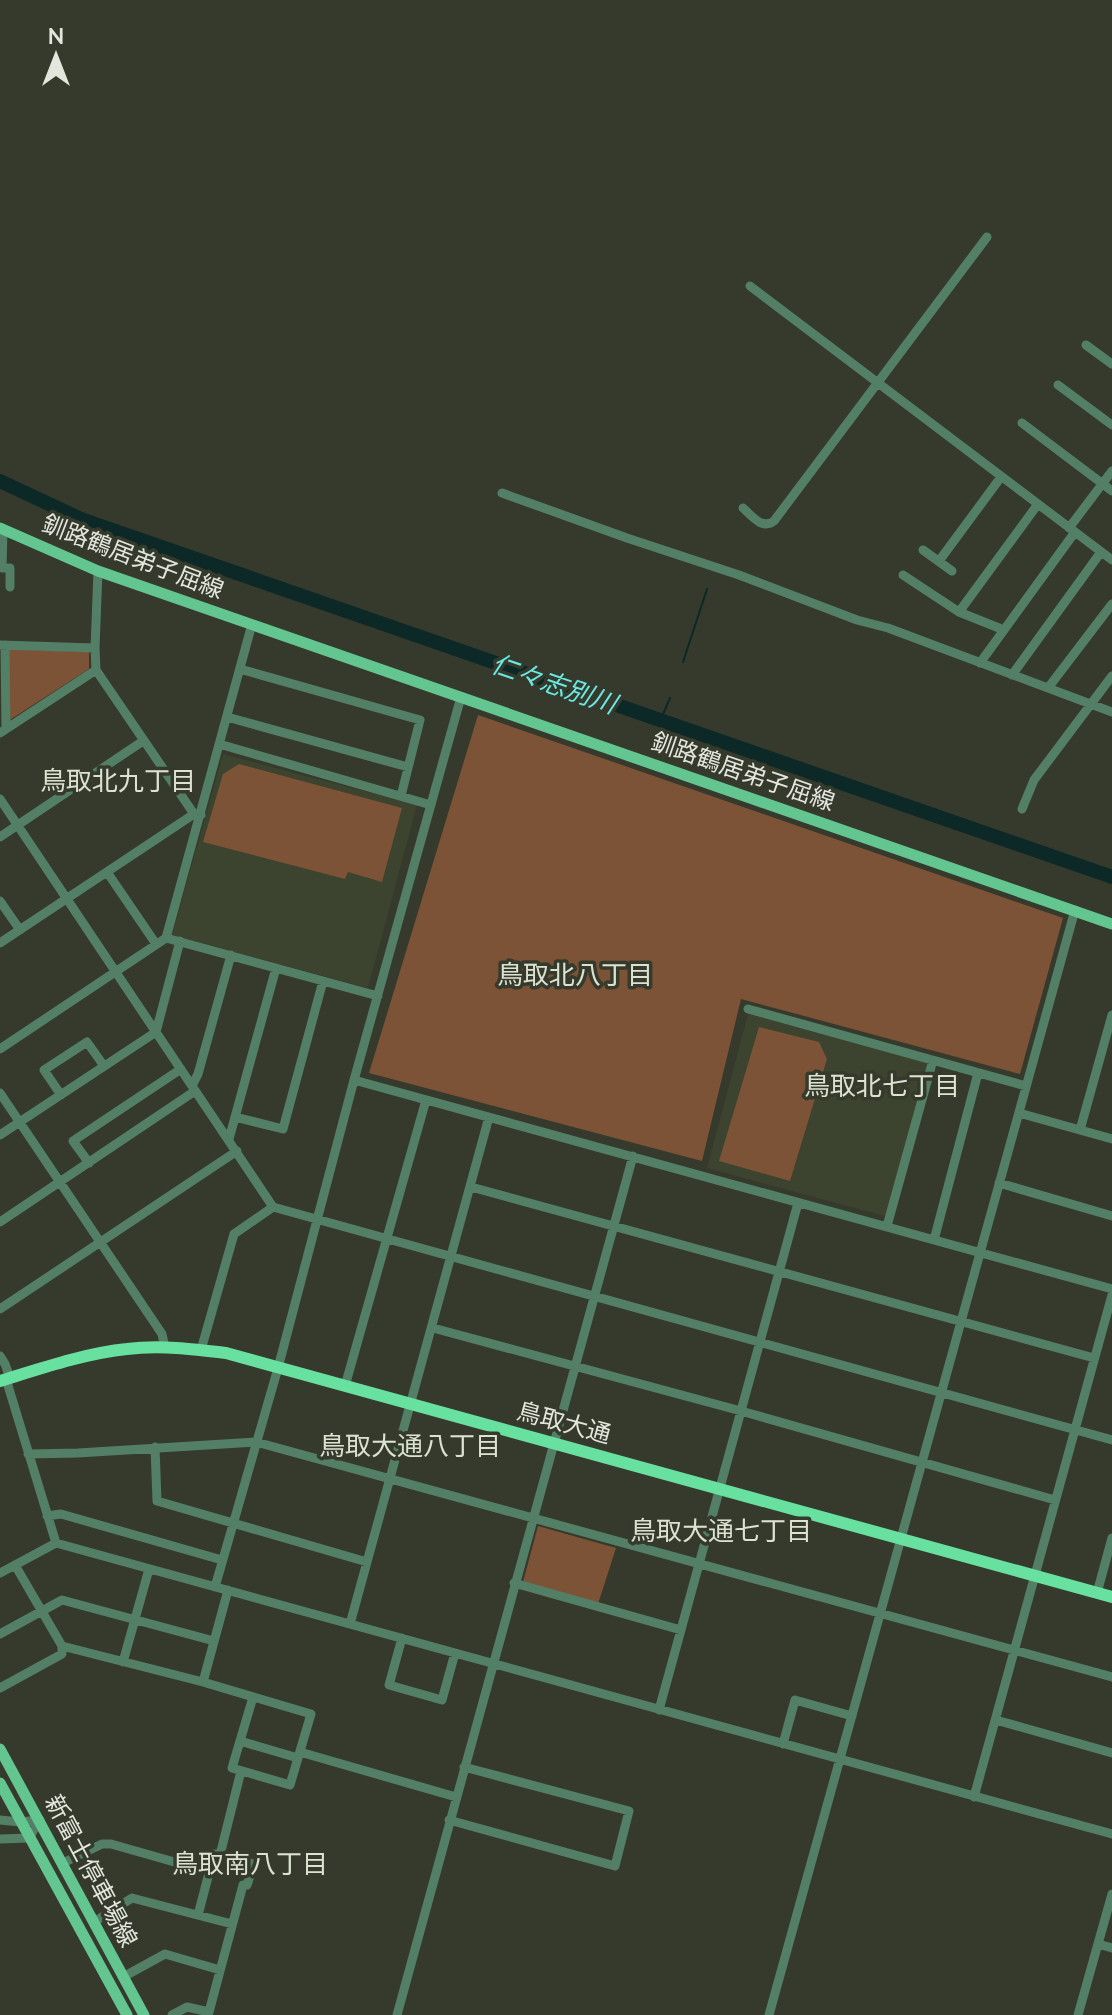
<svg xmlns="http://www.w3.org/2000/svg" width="1112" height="2015" font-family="'Nunito Sans','Noto Sans JP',sans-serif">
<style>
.built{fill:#3c432f}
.green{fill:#7c5336}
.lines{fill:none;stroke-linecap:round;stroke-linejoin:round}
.stream{stroke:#0c2827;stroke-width:2}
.river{stroke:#0c2827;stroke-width:14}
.minor{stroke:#527f65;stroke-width:9}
.major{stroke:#63c58f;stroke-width:11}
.highway{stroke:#67e0a0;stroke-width:12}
.labels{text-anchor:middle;stroke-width:7;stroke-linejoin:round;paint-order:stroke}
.street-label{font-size:24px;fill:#e2e6dd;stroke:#353a2c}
.water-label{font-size:26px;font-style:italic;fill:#6ae9e4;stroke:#353a2c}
.neighbourhood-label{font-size:26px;fill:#dbe2d0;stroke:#353a2c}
</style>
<rect width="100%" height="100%" fill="#353a2c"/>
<path class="built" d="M223,754L417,805L368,988L172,935Z
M748,1014L927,1063L920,1100L888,1217L707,1168Z"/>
<path class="green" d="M7,649L89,652V669L8,721Z
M478,715L1063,918L1020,1074L741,999L702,1161L369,1073Z
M239,764L402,808L382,882L348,872L345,879L203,842L223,774Z
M759,1027L819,1042L827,1059L790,1181L719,1161Z
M538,1526L616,1548L598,1604L523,1582Z"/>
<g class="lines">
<path class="stream" d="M683,662L707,589
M660,721L670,698"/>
<path class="river" d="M0,481L81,519L1112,877"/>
<path class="minor" d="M750,286L1112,560
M1086,345L1112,364
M1058,385L1112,425
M1022,423L1112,491
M502,493L627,538L739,575L857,620L888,628L1112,712
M743,508C752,516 762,530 774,521L987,237
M1069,528L1112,471
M3,530L2,568H10V587
M923,550L952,571
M939,561L1001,477
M98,571L95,648L96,670L194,814L201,815
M903,575L959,612L1004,630
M959,612L1038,504
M0,645L95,648
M5,645L6,729
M980,663L1075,532
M240,669L420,720L401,796
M1012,675L1101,552
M1048,688L1112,604
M227,717L408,767
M0,733L96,670
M219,744L431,805
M0,799L273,1207L1112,1440
M1022,809L1034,780L1112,676
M0,837L143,741
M107,872L156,944
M0,901L20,930
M166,938L378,996
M0,943L194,814
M748,1009L1026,1086
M0,1049L166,938L252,624
M354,1080L1112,1289
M192,1086L198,1074L231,955
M0,1093L162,1334L165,1348
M61,1095L44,1070L87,1042L104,1066
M1019,1113L1112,1139
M235,1117L283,1129L323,981
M1080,1130L1112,1015
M0,1135L156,1032L180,941
M229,1139L276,968
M89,1163L73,1141L181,1069
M999,1183L1112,1216
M471,1187L1094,1358
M0,1222L195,1091
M887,1226L933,1060
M934,1240L978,1073
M0,1309L237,1151
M433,1328L741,1411L1055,1500
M201,1350L234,1234L273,1207
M0,1356L5,1364L10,1378
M6,1379L56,1543
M345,1386L426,1100
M155,1447L157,1501L367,1562
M28,1454L78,1453L256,1442L1112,1677
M47,1516L61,1514L222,1560
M15,1565L62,1646
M0,1573L56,1543L1112,1834
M514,1583L681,1630
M215,1587L278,1368L354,1080L461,697
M1097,1593L1112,1538
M350,1624L489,1117
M0,1634L62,1600L214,1641
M402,1638L389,1685L442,1700L455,1653
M123,1662L149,1569
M203,1682L228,1590
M0,1688L62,1654V1646L203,1682L311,1714L290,1785L232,1768L253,1697
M659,1710L798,1203
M996,1720L1112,1753
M240,1741L298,1758
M783,1744L795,1700L852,1716
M300,1752L456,1797
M974,1797L1112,1295
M0,1820L20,1822L40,1820
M449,1820L615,1866L629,1811L464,1767
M0,1839L29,1838L40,1820
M63,1863L102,1844H111L192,1867L211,1865
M198,1915L214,1854L220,1855
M94,1922L132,1898L232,1924
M1098,1944L1112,1948
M123,1977L165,1954L220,1970
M172,2015L187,2007L209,2012L243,1885H247L254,1864L220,1855L241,1771
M397,2015L633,1156
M769,2015L1075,910
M1078,2015L1112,1894"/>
<path class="major" d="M0,528L98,571L1112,924
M0,1749L144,2015
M0,1783L127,2015"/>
<path class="highway" d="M0,1381C39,1369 86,1353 127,1349C160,1345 193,1349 226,1353L1112,1597"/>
</g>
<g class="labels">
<g class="street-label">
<text transform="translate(133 557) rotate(21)" y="8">釧路鶴居弟子屈線</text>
<text transform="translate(743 772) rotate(19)" y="8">釧路鶴居弟子屈線</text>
<text transform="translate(564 1423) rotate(15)" y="8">鳥取大通</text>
<text transform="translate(91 1871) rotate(62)" y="8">新富士停車場線</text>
</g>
<g class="water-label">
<text transform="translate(554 684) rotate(19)" y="9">仁々志別川</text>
</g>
<g class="neighbourhood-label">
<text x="118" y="790">鳥取北九丁目</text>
<text x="575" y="984">鳥取北八丁目</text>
<text x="882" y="1095">鳥取北七丁目</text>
<text x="410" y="1455">鳥取大通八丁目</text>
<text x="721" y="1540">鳥取大通七丁目</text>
<text x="250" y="1873">鳥取南八丁目</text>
</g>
</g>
<g transform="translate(56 56)" stroke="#353a2c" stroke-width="6" paint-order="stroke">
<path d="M0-6L14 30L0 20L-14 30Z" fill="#e2e6dd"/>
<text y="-12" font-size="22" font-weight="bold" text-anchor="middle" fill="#e2e6dd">N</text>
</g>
</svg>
